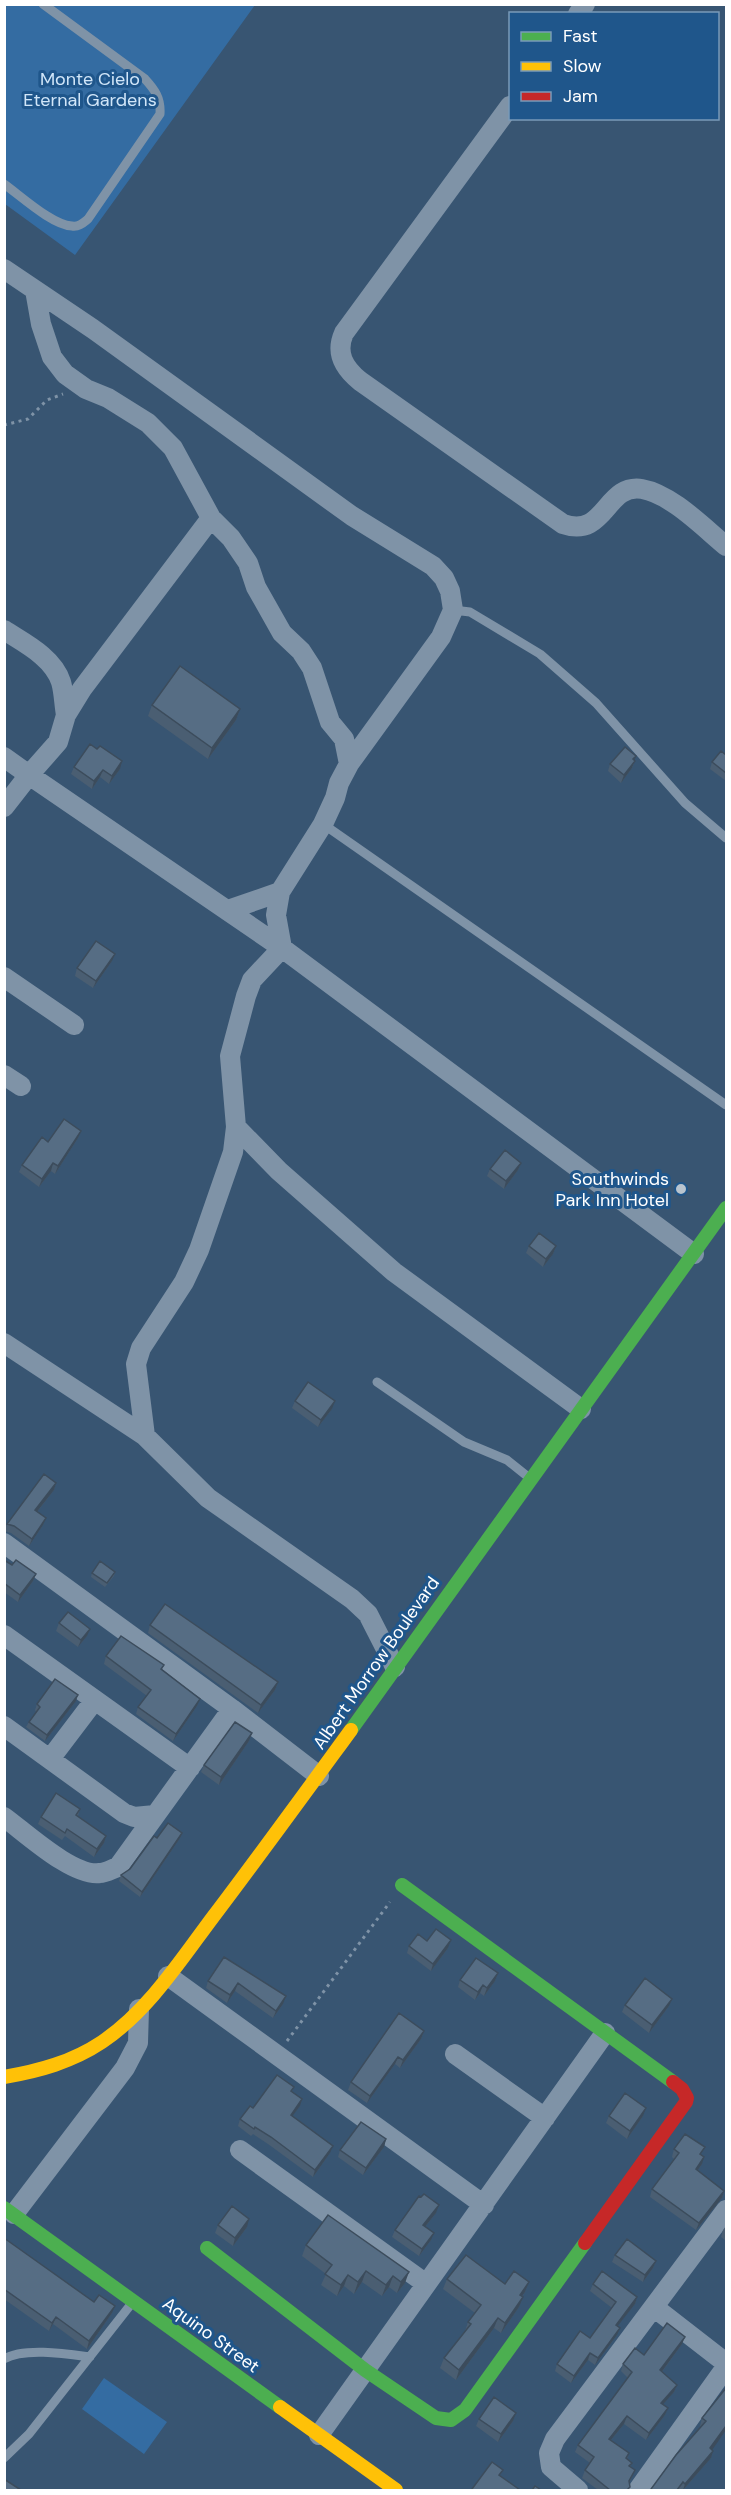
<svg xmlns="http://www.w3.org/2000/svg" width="731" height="2495" font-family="'DM Sans',sans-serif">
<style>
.green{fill:#346ca2}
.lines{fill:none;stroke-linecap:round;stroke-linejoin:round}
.path{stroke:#7f93a7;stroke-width:3;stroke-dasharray:3 4.5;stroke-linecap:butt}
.lane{stroke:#7f93a7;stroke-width:9}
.street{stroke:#7f93a7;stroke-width:20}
.fast{stroke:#4caf50;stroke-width:14}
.slow{stroke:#ffc107;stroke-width:14}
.jam{stroke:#c62828;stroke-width:14}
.wall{fill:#4a5e72}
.shaded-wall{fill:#3c4c5c}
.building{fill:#566d84;stroke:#3c4c5c;stroke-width:1.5}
.poi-dot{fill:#b9c4ce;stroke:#1f568b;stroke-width:2}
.labels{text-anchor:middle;stroke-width:6;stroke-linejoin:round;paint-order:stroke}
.park-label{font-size:18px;fill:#d1e6f9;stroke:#1f568b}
.poi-label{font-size:18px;fill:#fff;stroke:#1f568b;text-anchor:end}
.street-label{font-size:18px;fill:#fff;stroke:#1f568b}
</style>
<rect width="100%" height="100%" fill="#385572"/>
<path class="green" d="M5,5H255L75,255L5,204Z
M104,2378L167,2422L144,2454L82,2409Z"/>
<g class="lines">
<path class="path" d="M4,425L28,419L47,400L63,394
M287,2041L390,1902"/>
<path class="lane" d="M4,184C21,196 52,225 72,226C79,227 83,223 88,219L160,114C161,98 155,90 145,79L43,4
M453,610L470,612L540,654L596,703L685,803L726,838
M323,824L726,1105
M377,1382L464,1442L507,1460L527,1476
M4,2359C24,2347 68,2354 90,2357
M4,2458L29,2434L132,2303"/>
<path class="street" d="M578,14L585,4
M510,106L344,333C335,353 344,368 360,381L563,524C606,539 605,483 642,489C671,494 703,527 726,546
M4,269L93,329L352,516L433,566L444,578L450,591L453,610L441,637L349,764
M35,290L41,324L52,357L65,374L86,389L108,398L148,423L173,448L211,518L231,538L248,563L256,587L282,633L301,651L312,668L330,722L344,739L349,764L339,783L335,798L323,824L280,892L228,910
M4,630C24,643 53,657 61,682C64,692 64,704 66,715
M4,757L29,775L58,742L66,715L82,689L211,518
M4,807L29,775L282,948L694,1254
M4,977L74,1025
M4,1075L21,1086
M236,1127L279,1171L394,1272L581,1409
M4,1343L145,1436L208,1498L352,1599L368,1614L395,1667
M145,1436L136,1364L141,1348L184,1282L199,1250L233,1152L236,1127L230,1056L246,996L252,980L282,948L276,915L280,892
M4,1543L232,1709L319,1776
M4,1635L190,1768
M4,1726L124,1813L134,1817L155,1815
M50,1759L94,1701
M4,1817C26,1833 73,1877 100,1873C106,1873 112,1869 118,1867L232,1709
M168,1976L484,2205
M455,2054L545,2118
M240,2150L425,2283
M14,2214L125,2068L138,2043L139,2009
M655,2308L726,2363
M319,2435L605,2033
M578,2490L551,2467L549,2453L555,2439L726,2210
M638,2490L726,2367"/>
<path class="fast" d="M351,1730L726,1208
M402,1885L673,2082
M4,2208L280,2407
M207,2248L365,2370L436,2418L451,2420L465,2410L585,2243"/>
<path class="slow" d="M4,2077C39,2071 72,2062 102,2042C148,2011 180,1961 213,1917C260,1855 305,1793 351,1730
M280,2407L396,2490"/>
<path class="jam" d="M585,2243L686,2102L687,2098L682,2089L673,2082"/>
</g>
<path class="wall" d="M152,705L240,709L236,720L208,759L148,716Z
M726,754V781L710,769L712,762Z
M635,761L632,768L621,783L608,771L610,764Z
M74,767L120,769L109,784L100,777L92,789L71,774Z
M112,961L93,988L75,976L77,968Z
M81,1131L78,1138L55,1174L51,1171L39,1187L19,1172L22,1165L48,1142Z
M521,1163L518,1170L504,1189L487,1176L490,1169Z
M529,1246H556L553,1254L543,1267L526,1253Z
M295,1401L332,1409L318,1427L292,1408Z
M56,1483L54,1490L37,1512L46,1518L43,1525L29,1546L11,1533L4,1531L7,1524Z
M4,1560L12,1565L36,1574L33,1581L18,1602L4,1592Z
M115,1572L114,1576L105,1587L91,1577L92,1573Z
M59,1623L87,1636L78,1647L56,1631Z
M150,1625L278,1682L275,1690L258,1713L148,1633Z
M106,1656L164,1665L162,1669L200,1699L197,1706L173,1741L136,1714L138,1707L147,1696L104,1664Z
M76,1701L45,1741L26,1727L29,1722L36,1712L35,1710L37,1704Z
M252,1733L249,1741L219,1785L201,1772L204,1765Z
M80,1809L78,1816L106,1836L104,1843L94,1857L65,1836L62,1840L38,1824L41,1817Z
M157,1838H180L140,1897L119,1881L121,1875L130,1869Z
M409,1946L448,1948L431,1971L407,1953Z
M224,1957L283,2004L273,2018L235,1991L227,2003L206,1988L208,1981Z
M498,1973L495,1981L484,1996L480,1993L475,2000L458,1987L460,1980Z
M625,2005L669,2006L649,2033L622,2012Z
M424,2031L421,2039L400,2068L395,2064L367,2103L348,2090L351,2082Z
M294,2087L292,2091L300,2106L292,2116L330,2153L313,2177L268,2144L253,2134L251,2136L238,2126L240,2119L253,2108Z
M609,2116H643L627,2139L606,2123Z
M386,2139L384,2147L363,2175L338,2157L340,2150Z
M674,2149L702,2155V2164L698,2170L724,2191L722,2198L696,2230L650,2197L652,2189L674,2159L672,2157Z
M436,2213L425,2227L431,2240L419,2256L392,2237L395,2230Z
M328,2215L405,2283L397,2293L389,2287L382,2296L362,2282L354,2294L344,2286L337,2296L321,2285L326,2274L302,2256L306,2245Z
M218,2225L247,2227L233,2246L215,2233Z
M726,2226V2241L721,2237L723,2230Z
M4,2238L94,2302L112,2313L87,2349L53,2324L49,2331L4,2299Z
M615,2255L656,2261L653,2268L643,2282L612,2262Z
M447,2279L505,2284L529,2282L525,2292L522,2297L519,2307L501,2333L494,2328L456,2380L440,2368L444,2358L465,2331L468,2322L475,2313L443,2289Z
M593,2284L637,2297L635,2304L617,2326V2335L595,2365L588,2360L571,2383L555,2371L557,2364L590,2338L612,2308L590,2291Z
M682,2344L662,2372L677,2385L674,2392L663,2404L668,2408L665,2415L646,2440L624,2424L611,2440L629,2453L627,2459L632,2463L630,2467L635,2470L629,2483L628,2490H598L582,2478L585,2470L590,2463L575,2452L578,2445L628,2378L621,2371L623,2364L644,2355Z
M726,2388L712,2450L711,2458L683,2490H651L701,2427L700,2426L702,2418Z
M479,2419L513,2421L498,2442L476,2426Z"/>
<path class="shaded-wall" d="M240,709L236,720L208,759L212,748Z
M636,756L632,768L621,783L624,775Z
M122,761L120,769L109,784L112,776Z
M103,770L100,777L92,789L94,781Z
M115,954L112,961L93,988L96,981Z
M81,1131L78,1138L55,1174L58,1166Z
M53,1163L51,1171L39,1187L42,1179Z
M521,1163L518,1170L504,1189L506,1181Z
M556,1246L553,1254L543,1267L546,1259Z
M335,1401L332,1409L318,1427L321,1420Z
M56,1483L54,1490L32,1518L35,1510Z
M46,1518L43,1525L29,1546L32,1539Z
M36,1574L33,1581L18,1602L20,1595Z
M90,1629L87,1636L78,1647L81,1640Z
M278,1682L275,1690L258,1713L261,1705Z
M78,1695L76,1701L45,1741L47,1735Z
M200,1699L197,1706L173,1741L176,1734Z
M252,1733L249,1741L219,1785L221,1777Z
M182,1833L180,1838L140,1897L142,1892Z
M106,1836L104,1843L94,1857L97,1849Z
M451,1940L448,1948L431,1971L433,1964Z
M498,1973L495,1981L484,1996L487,1988Z
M238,1983L235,1991L227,2003L230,1995Z
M483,1985L480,1993L475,2000L478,1992Z
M286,1996L283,2004L273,2018L276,2011Z
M672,1999L669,2006L649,2033L652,2025Z
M424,2031L421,2039L400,2068L403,2060Z
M398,2057L395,2064L367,2103L370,2096Z
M302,2099L300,2106L288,2122L291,2115Z
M646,2108L643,2116L627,2139L630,2131Z
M386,2139L384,2147L363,2175L366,2168Z
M333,2146L330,2153L313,2177L315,2170Z
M704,2157L702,2164L693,2177L696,2169Z
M724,2191L722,2198L696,2230L699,2223Z
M439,2205L436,2213L420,2233L423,2225Z
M249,2219L247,2227L233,2246L235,2238Z
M434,2233L431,2240L419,2256L422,2249Z
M656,2261L653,2268L643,2282L645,2275Z
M366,2271L362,2282L354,2294L358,2282Z
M409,2272L405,2283L397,2293L401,2282Z
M348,2275L344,2286L337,2296L341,2285Z
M393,2276L389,2287L382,2296L386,2285Z
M529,2282L525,2292L516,2305L520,2295Z
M523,2297L519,2307L501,2333L505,2323Z
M637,2297L635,2304L613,2332L616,2325Z
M115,2306L112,2313L87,2349L89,2341Z
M56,2317L53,2324L49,2331L52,2323Z
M498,2318L494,2328L456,2380L459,2370Z
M620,2328L617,2335L595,2365L598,2358Z
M685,2337L682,2344L658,2377L660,2370Z
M590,2353L588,2360L571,2383L574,2376Z
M677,2385L674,2392L658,2410L661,2403Z
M668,2408L665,2415L646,2440L649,2433Z
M516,2413L513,2421L498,2442L501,2434Z
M627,2416L624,2424L606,2446L609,2439Z
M726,2426V2430L708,2456L710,2448Z
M713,2451L711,2458L683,2490L685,2484Z"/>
<path class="building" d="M180,666L240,709L212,748L152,705Z
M90,744L97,749L100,746L122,761L112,776L103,770L94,781L74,767Z
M625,747L636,756L633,759L635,761L624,775L610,764Z
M721,751L726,755V754V773L712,762Z
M96,941L115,954L96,981L77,968Z
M64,1119L81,1131L58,1166L53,1163L42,1179L22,1165L42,1137L48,1142Z
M505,1150L521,1163L506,1181L490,1169Z
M539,1233L556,1246L546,1259L529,1246Z
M308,1382L335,1401L321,1420L295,1401Z
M44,1474L56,1483L35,1510L46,1518L32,1539L14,1526L7,1524Z
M4,1560L12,1565L16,1560L36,1574L20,1595L4,1583Z
M100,1561L115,1572L107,1583L92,1573Z
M165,1604L278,1682L261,1705L150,1625Z
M68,1612L90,1629L81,1640L59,1623Z
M121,1636L164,1665L161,1669L200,1699L176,1734L138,1707L151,1690L106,1656Z
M55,1679L78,1695L47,1735L29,1722L40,1707L37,1704Z
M235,1722L252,1733L221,1777L204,1765Z
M56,1793L80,1809L76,1815L106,1836L97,1849L67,1829L65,1833L41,1817Z
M168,1823L182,1833L142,1892L121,1875L130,1869L154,1836L157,1838Z
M436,1929L451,1940L433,1964L409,1946L418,1934L427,1941Z
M224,1957L286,1996L276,2011L238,1983L230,1995L208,1981Z
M476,1958L498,1973L487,1988L483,1985L478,1992L460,1980Z
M645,1978L672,1999L652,2025L625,2005Z
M399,2013L424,2031L403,2060L398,2057L370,2096L351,2082Z
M277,2075L294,2087L291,2091L302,2099L291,2115L333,2146L315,2170L271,2137L255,2127L254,2129L240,2119L250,2106L253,2108Z
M625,2093L646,2108L630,2131L609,2116Z
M361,2122L386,2139L366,2168L340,2150Z
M685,2134L705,2147L700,2154L704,2157L696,2169L724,2191L699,2223L652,2189L679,2153L674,2149Z
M424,2194L439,2205L423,2225L434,2233L422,2249L395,2230L419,2196L421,2197Z
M232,2206L249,2219L235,2238L218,2225Z
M328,2215L409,2272L401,2282L393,2276L386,2285L366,2271L358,2282L348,2275L341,2285L325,2274L332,2265L306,2245Z
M4,2238L94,2302L99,2295L115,2306L89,2341L56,2317L52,2323L4,2289Z
M627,2239L656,2261L645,2275L615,2255Z
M466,2255L505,2284L514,2271L529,2282L520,2295L523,2297L505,2323L498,2318L459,2370L444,2358L471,2324L468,2322L481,2305L447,2279Z
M602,2271L637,2297L616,2325L620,2328L598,2358L590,2353L574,2376L557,2364L580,2331L590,2338L616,2302L593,2284Z
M667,2323L685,2337L660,2370L677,2385L661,2403L668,2408L649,2433L627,2416L609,2439L629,2453L626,2458L632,2463L629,2466L635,2470L629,2481L630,2487L627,2490H610L585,2470L594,2457L578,2445L632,2372L623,2364L635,2348L644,2355Z
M726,2388V2426L710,2448L713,2451L685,2484L683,2482L677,2490H654L651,2489L676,2455L706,2421L702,2418Z
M494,2397L516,2413L501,2434L479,2419Z
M492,2462L503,2470L499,2475L520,2490H474L472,2489Z
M4,2479L21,2490H4Z
M535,2486L541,2490H532Z"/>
<circle class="poi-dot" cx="681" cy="1189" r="6"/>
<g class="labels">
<g class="park-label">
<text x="90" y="85">Monte Cielo<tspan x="90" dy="21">Eternal Gardens</tspan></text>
</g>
<g class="poi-label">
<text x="669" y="1185">Southwinds<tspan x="669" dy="21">Park Inn Hotel</tspan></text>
</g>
<g class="street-label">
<text transform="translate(376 1663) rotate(-55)" y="6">Albert Morrow Boulevard</text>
<text transform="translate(211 2335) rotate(36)" y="6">Aquino Street</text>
</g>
</g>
<rect width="731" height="2495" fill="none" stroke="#ffffff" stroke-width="12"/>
<rect x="509" y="12" width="210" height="108" fill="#1f568b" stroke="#799ab9" stroke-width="1.5"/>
<rect x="521" y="32" width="30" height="9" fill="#4caf50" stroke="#799ab9" stroke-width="1.5"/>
<text x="563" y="42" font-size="18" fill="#ffffff">Fast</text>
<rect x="521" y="62" width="30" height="9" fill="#ffc107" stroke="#799ab9" stroke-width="1.5"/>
<text x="563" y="72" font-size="18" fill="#ffffff">Slow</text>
<rect x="521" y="92" width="30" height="9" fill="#c62828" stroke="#799ab9" stroke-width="1.5"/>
<text x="563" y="102" font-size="18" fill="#ffffff">Jam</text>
</svg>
